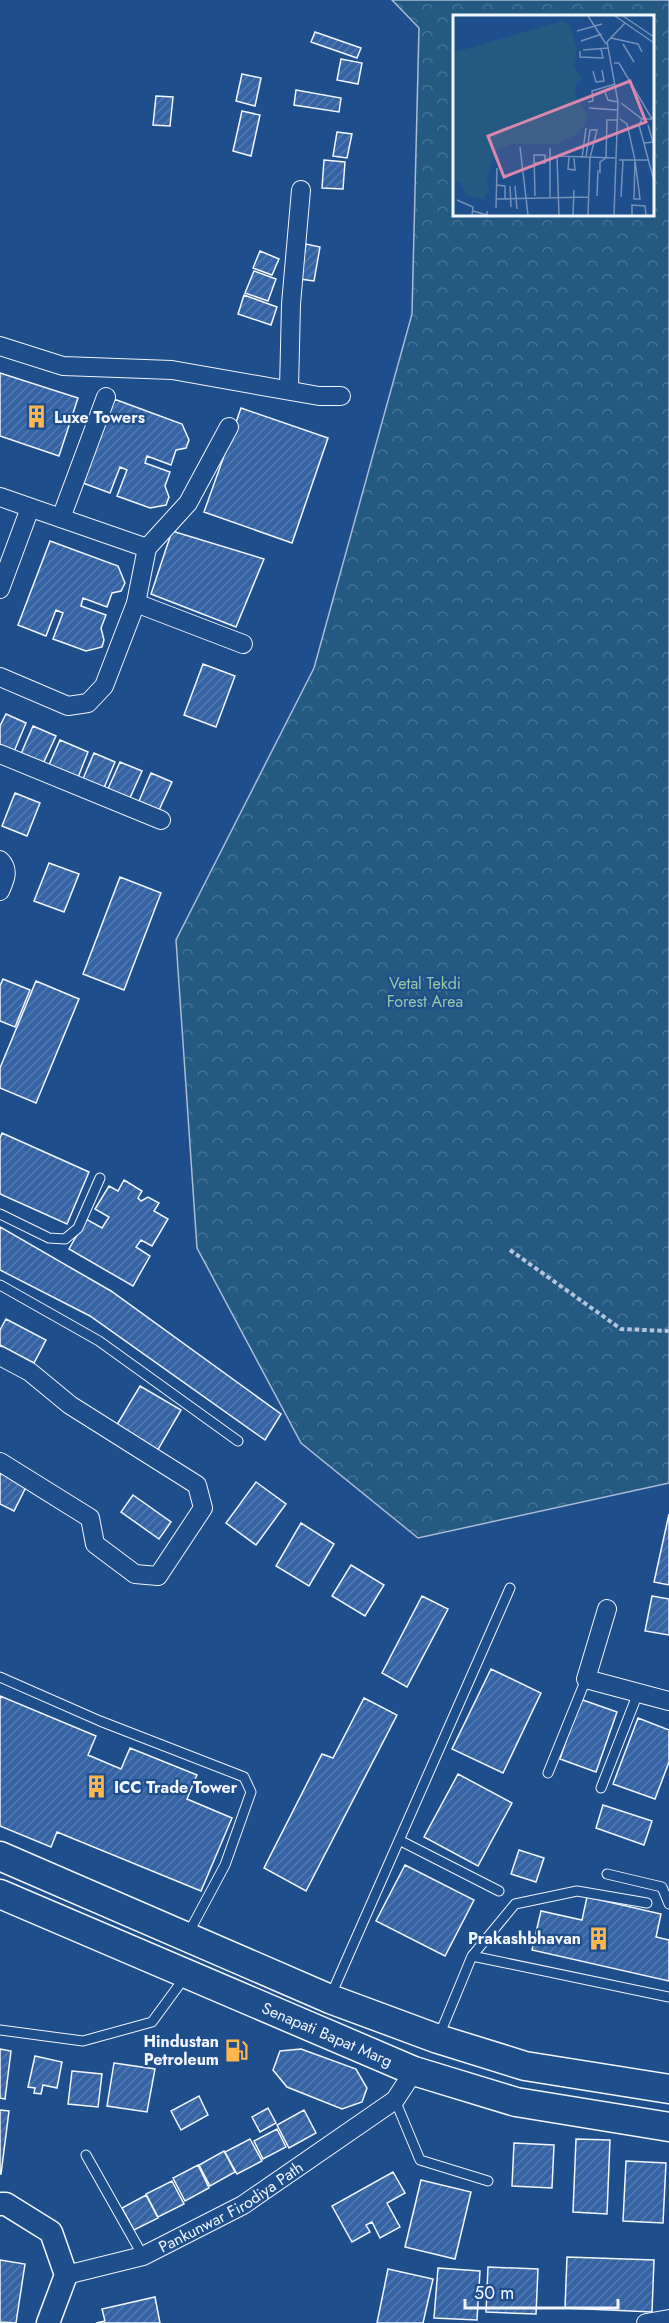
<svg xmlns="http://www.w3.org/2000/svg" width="669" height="2323" font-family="Jost,sans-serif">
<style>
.forest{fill:url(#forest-crowns);stroke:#a8bbd7;stroke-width:1.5;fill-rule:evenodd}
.building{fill:url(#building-hatch);stroke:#f2f6ff;stroke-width:1.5}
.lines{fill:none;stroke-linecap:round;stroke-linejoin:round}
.service-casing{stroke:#f2f6ff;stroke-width:11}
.minor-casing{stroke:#f2f6ff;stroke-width:20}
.tertiary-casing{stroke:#f2f6ff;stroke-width:25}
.primary-casing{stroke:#f2f6ff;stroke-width:31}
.path{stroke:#b3c4dc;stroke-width:4;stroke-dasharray:4.5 3;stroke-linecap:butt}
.service{stroke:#1f4e8c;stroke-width:9}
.minor{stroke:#1f4e8c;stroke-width:18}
.tertiary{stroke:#1f4e8c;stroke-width:22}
.primary{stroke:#1f4e8c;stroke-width:28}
.labels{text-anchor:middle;stroke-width:4.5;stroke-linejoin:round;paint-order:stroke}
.poi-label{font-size:16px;font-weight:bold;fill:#f2f6ff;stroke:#1f4e8c;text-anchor:start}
.park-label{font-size:16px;fill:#97c8a6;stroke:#1f4e8c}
.street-label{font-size:16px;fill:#f2f6ff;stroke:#1f4e8c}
.inset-road{fill:none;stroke:#7391ba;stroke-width:1.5}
.view{fill:#da87ad;fill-opacity:0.15;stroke:#da87ad;stroke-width:3}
.inset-edge{fill:none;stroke:#f2f6ff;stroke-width:3}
</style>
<defs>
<pattern id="forest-crowns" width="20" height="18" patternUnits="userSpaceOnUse" patternTransform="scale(1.5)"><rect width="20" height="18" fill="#245a82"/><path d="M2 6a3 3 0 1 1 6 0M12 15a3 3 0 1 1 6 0" fill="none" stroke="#447295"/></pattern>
<pattern id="building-hatch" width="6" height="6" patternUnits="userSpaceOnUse" patternTransform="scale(1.5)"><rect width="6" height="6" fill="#3563a3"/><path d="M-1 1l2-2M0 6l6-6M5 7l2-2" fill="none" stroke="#537ab1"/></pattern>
</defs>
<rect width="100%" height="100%" fill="#1f4e8c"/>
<path class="forest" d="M392,0H669V1483L418,1538L301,1443L197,1248L176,940L314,668L412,314L419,28ZM454,16H652V214H454Z"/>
<path class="building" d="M315,32L361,48L357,58L311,42Z
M341,59L362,63L358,84L337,80Z
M242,74L261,78L255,106L236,101Z
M296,90L341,98L339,112L294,105Z
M156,96L173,97L170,126L153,125Z
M242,111L260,115L251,156L233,151Z
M337,132L352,134L347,158L333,156Z
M324,160L345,162L343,189L322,188Z
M306,244L320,247L314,281L300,279Z
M260,251L279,259L272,275L253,268Z
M254,271L276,279L268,301L245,293Z
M244,295L277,307L271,325L238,314Z
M0,373L78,398L59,456L0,436Z
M114,399L182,424L189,440L186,448L176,450L171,465L147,456L145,463L170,472L165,486L169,497L166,505L150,508L117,496L127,470L120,467L110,493L83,483Z
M241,408L328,438L292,543L204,512Z
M172,531L264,559L236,627L151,594Z
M50,541L118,566L125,583L121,591L112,593L107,607L83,598L81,606L106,615L101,628L104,640L102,647L86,651L53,639L63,613L56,610L46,636L18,625Z
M203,664L235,676L216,727L184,715Z
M6,714L26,723L13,754L0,749V726Z
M33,726L56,736L42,766L20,756Z
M60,740L88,752L77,780L48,767Z
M94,753L115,762L103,790L82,781Z
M120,762L142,771L129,800L107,791Z
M151,773L172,782L159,810L139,801Z
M15,793L40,803L27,836L2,826Z
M49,863L79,874L64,912L34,901Z
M120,877L161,893L124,990L83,974Z
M3,979L30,990L15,1027L0,1021V986Z
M36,981L79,999L36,1103L0,1088V1068Z
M2,1133L89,1172L67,1224L0,1194V1138Z
M124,1180L142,1191L138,1198L141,1201L148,1197L159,1203L154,1211L168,1219L152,1246L141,1240L136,1247L150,1256L133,1286L69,1249L86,1219L102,1228L109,1217L95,1209L109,1186L118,1191Z
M0,1227L111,1291L281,1414L265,1440L90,1316L0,1270Z
M6,1319L46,1340L34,1363L0,1345V1330Z
M140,1386L181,1410L156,1453L115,1428Z
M2,1470L28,1483L14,1511L0,1504V1475Z
M256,1482L286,1504L256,1545L226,1523Z
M133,1495L171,1522L159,1539L121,1512Z
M669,1514V1585L654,1582Z
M301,1523L334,1544L309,1586L276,1566Z
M351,1565L384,1585L365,1616L332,1596Z
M422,1596L448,1609L407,1687L382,1673Z
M652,1596L669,1599V1635L645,1631Z
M491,1669L541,1693L503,1773L452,1749Z
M0,1696L96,1736L88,1755L121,1769L130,1748L197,1775L187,1799L232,1818L201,1891L57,1832L51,1847L0,1826Z
M364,1698L397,1715L306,1891L264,1868L322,1754L333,1758Z
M580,1699L617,1712L596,1772L560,1759Z
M638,1718L669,1730V1762L655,1799L613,1784Z
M458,1774L512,1803L478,1866L424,1837Z
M603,1805L652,1821L644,1845L596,1828Z
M519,1850L544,1858L536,1882L511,1874Z
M405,1865L474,1900L445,1956L376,1921Z
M587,1897L661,1914L656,1937L669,1940V1981L532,1950L541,1911L582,1920Z
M0,2049L11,2051L5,2099L0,2098Z
M301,2049L356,2069L367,2088L362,2102L342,2109L287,2087L273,2070L280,2051Z
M35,2056L62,2062L57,2088L43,2085L41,2094L34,2093L35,2088L28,2087Z
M114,2063L155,2069L147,2112L107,2106Z
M72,2071L102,2074L98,2107L68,2104Z
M199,2096L208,2115L181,2130L171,2111Z
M268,2108L276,2123L260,2132L252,2117Z
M0,2110L9,2111L1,2174H0Z
M304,2110L316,2133L289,2148L277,2125Z
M277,2129L286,2147L263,2159L254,2141Z
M250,2139L262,2161L237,2174L225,2152Z
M576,2139L610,2140L607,2214L573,2212Z
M514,2143L554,2145L552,2188L512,2186Z
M224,2151L235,2172L210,2186L199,2165Z
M626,2161L666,2163L663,2223L623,2221Z
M198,2165L209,2188L185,2201L173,2178Z
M393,2172L405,2193L387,2203L400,2227L380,2238L372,2222L366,2225L370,2232L352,2242L332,2206Z
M421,2180L471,2192L455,2259L405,2247Z
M172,2181L184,2204L158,2217L146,2194Z
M146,2195L158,2218L134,2230L122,2208Z
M567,2257L654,2260L652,2312L565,2308Z
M0,2260L25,2264L16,2323L0,2322Z
M488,2267L538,2269L536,2314L486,2312Z
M438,2268L480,2271L477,2320L434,2318Z
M388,2269L433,2279L423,2323H377Z
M155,2297L160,2323H96L105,2321L102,2309Z"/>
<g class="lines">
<defs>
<path id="service" d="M0,1214L49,1238L65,1239L78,1228L100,1178
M0,1285L99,1341L238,1441
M0,1677L100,1721L244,1777L251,1792L225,1865L188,1934
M548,1773L586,1679
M601,1788L638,1693
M399,1840L499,1891
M607,1874L662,1887L669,1904
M472,1956L669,1997
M331,1995L510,1588
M0,2030L83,2041L152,2022L185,1977
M439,2036L472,1956L515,1904L577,1891L647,1903
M395,2100L420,2160L488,2181
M86,2155L143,2256"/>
<g id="minor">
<path d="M0,346L63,366L172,370L319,396H341"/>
<path d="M289,389L291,304L301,190"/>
<path d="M0,497L147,548L136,603L104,686L88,703L68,706L0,677"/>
<path d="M61,518L106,397"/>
<path d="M147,548L188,503L229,427"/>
<path d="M0,589L30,508"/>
<path d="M136,603L243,644"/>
<path d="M0,754L161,820"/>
<path d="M0,860C10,870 5,880 0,891"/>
<path d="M0,1356L30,1372L70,1405L197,1485L203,1508L158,1576L135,1574L95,1544L90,1518L0,1462"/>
<path d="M607,1609L586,1679L669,1701"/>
<path id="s1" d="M66,2275L143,2256L243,2205L395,2100L414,2071"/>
<path d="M646,2323L669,2319"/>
</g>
<path id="tertiary" d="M0,2204H6L51,2232L66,2275L48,2323"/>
<g id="primary">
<path d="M0,1856L330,1999L438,2039L525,2066L669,2089"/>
<path id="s2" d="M0,1894L414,2071L516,2102L669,2127"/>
</g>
</defs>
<use href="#service" class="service-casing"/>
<use href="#minor" class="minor-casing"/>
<use href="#tertiary" class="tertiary-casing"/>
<use href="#primary" class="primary-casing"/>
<path class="path" d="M510,1250L621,1329L669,1331"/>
<use href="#service" class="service"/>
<use href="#minor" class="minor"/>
<use href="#tertiary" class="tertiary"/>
<use href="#primary" class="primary"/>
</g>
<defs>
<symbol id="building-bare" viewBox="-9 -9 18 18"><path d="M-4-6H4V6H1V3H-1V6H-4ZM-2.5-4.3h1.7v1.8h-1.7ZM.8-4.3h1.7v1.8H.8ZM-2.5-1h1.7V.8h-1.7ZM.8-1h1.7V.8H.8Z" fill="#ffb74d" stroke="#1f4e8c" stroke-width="2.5" paint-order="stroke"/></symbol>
<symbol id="fuel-bare" viewBox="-9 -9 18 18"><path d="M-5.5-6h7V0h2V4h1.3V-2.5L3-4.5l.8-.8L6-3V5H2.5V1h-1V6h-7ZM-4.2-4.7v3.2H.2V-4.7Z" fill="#ffb74d" stroke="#1f4e8c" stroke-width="2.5" paint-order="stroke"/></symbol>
</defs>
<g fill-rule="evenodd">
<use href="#building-bare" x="20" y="400" width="33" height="33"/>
<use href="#building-bare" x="80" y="1770" width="33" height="33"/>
<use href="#building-bare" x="582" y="1922" width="33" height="33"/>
<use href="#fuel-bare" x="220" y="2034" width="33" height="33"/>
</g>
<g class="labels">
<g class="poi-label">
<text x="54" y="423">Luxe Towers</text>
<text x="114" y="1793">ICC Trade Tower</text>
<text x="581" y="1944" text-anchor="end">Prakashbhavan</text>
<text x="219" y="2047" text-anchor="end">Hindustan<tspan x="219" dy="18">Petroleum</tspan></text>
</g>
<g class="park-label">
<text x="425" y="989">Vetal Tekdi<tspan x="425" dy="18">Forest Area</tspan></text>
</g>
<g class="street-label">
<text dy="6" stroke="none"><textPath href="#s2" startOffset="356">Senapati Bapat Marg</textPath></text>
<text dy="6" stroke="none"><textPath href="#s1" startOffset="180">Pankunwar Firodiya Path</textPath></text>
</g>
</g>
<g transform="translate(453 15)">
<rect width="201" height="201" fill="#1f4e8c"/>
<path d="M109,6L116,9L124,34L121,51L129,65L123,67L122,80L135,100L132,109L123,120L104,129H60L43,135L34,162L36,175L30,184L15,181L6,166L0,168V38Z" fill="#245a82"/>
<path class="inset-road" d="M135,1L153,29M162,1L201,28M170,1L201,22M124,16L149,9M158,23L185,29L189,37M128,26L149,19M170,29L181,47M130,35L155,33M127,36V42L150,43L148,34M161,48H166L199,104M140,56L143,67L151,66L149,55M152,77L155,85L165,87M135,87L140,86L139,76L162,69M168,88L189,104H199M136,93L164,95M167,104L174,109L182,145L181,184H187L182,145M189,104L186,110L201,166M191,128L200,127L195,110M67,132L75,200M116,142L115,154L122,155L121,143M133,142L137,115H144L137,143L135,200M129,143L133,113M166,145H195M81,148H92V140H81L82,181M147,158V147L153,143L154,105H165M43,170L52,171V183M57,171L58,192M62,171L64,194M144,181L145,155M97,182V133M168,182L170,145M43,184L136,182M4,185L20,192L19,200M43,193L44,153M20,196L34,200V196M106,200L104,141L162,143M120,200L121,175M161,200L165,87L154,27L172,8M179,200V190L192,191L193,200"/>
<path class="view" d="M177,66L193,107L51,162L35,121Z"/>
<rect width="201" height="201" class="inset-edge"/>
</g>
<path d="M465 2299v9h153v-9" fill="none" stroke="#f2f6ff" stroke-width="3"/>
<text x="474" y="2299" font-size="18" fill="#f2f6ff" stroke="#1f4e8c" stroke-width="4.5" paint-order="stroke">50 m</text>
</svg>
